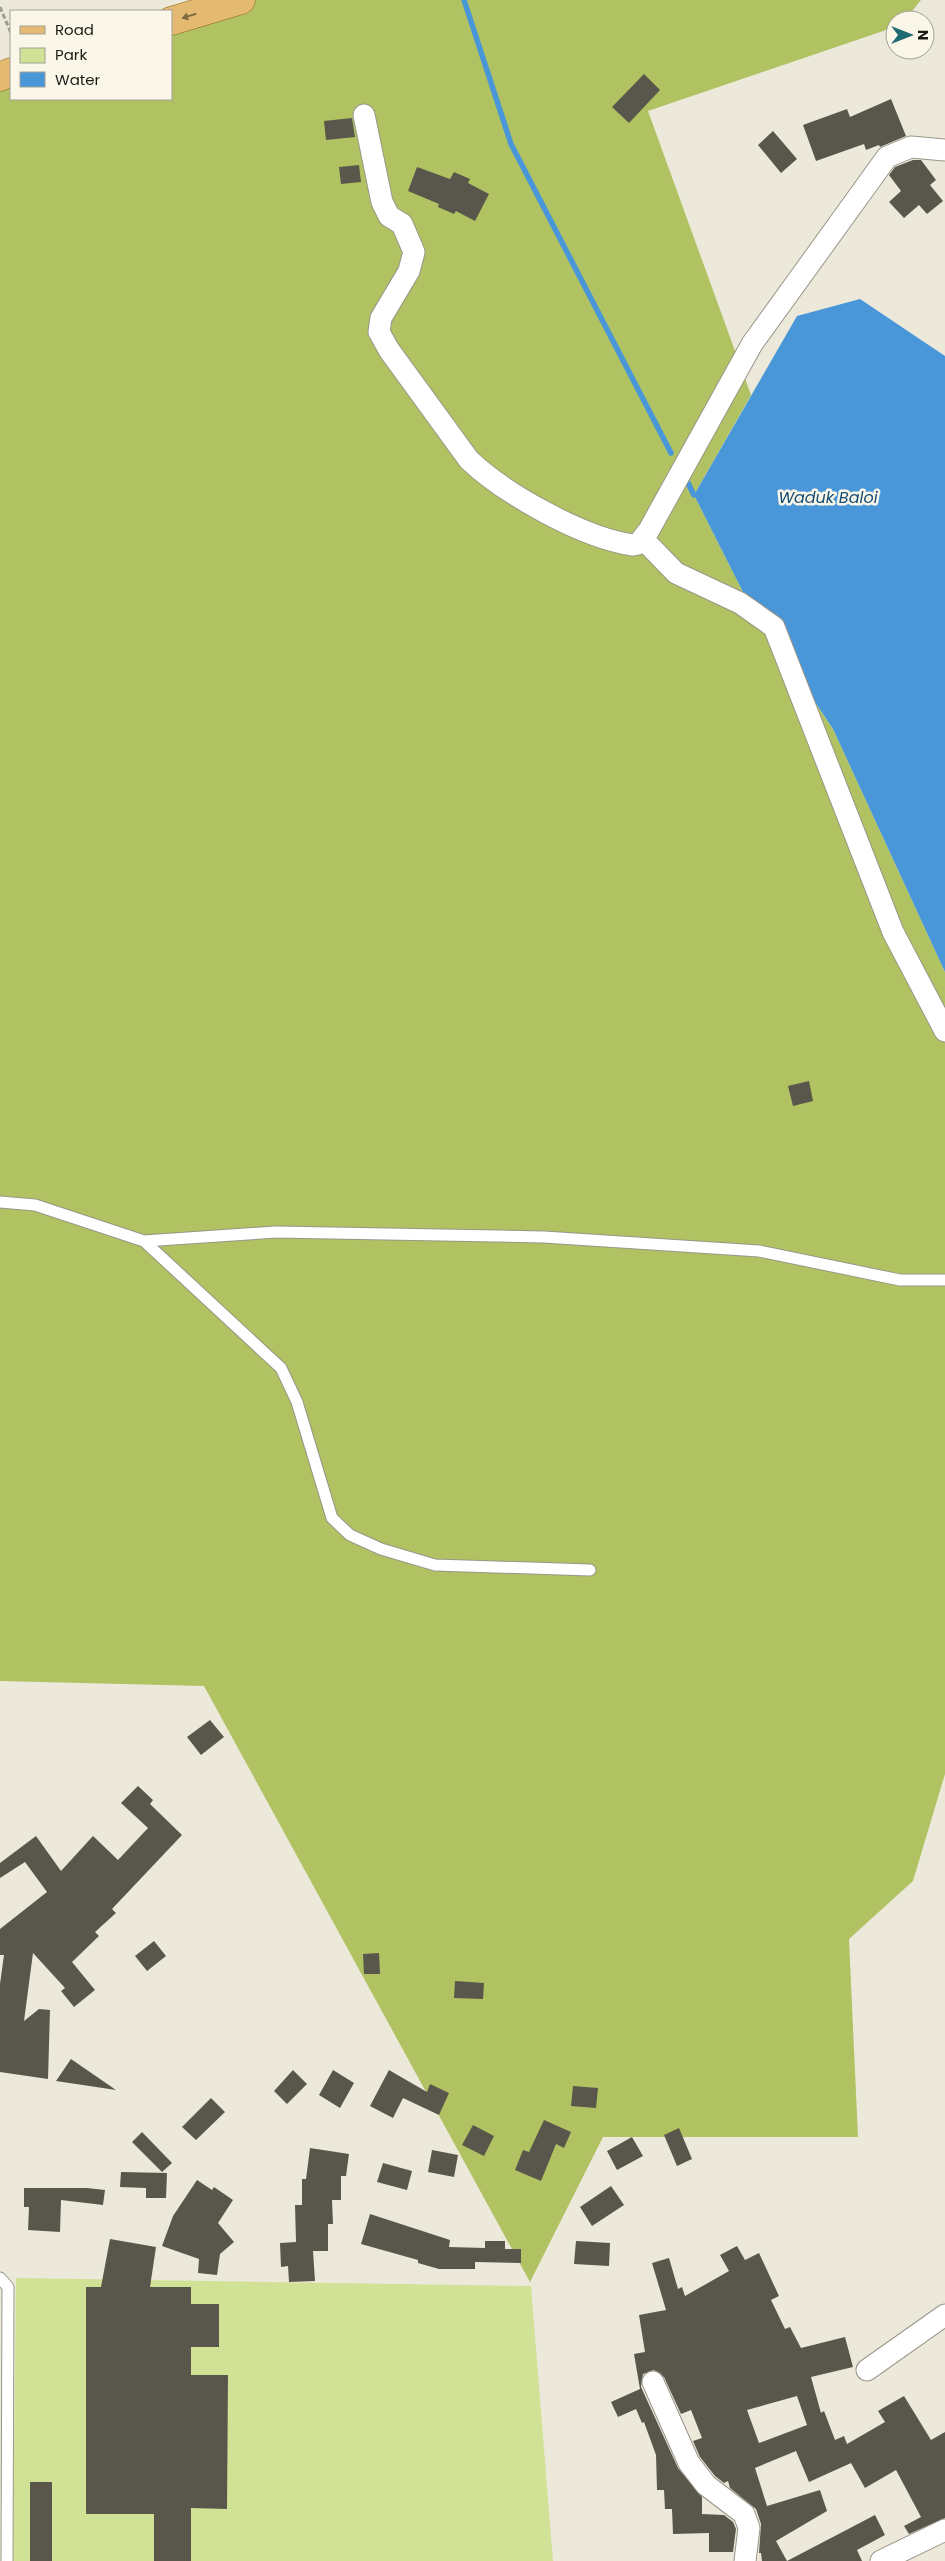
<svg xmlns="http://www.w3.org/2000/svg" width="945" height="2561" font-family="Poppins,sans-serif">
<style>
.green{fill:#d1e195}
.forest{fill:#b0c262}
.water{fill:#4997d8}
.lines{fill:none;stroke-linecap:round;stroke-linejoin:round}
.stream{stroke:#4997d8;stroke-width:5.5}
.building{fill:#59574b;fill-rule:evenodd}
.service-casing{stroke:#999689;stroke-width:13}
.minor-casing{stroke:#999689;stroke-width:23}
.primary-casing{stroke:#926416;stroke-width:29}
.path{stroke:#9e9b91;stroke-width:3;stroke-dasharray:5 2.5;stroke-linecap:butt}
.service{stroke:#fff;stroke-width:11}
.minor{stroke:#fff;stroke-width:21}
.primary{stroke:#e4ba73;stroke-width:28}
.oneway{fill:#806a44}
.labels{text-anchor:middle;stroke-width:5;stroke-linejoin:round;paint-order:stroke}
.water-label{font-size:16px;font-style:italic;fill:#134c77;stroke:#faf7e9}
</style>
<rect width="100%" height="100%" fill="#ece9db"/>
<path class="green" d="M16,2278L531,2286L553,2561H13Z"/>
<path class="forest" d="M227,0H921L905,20H895V27L648,111L751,395L694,495L747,600L833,729L945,972V1774L913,1881L849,1939L858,2137H603L530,2282L204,1686L0,1681V70L11,67V99H171V17Z"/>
<path class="water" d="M860,299L945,356V972L833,729L747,600L694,495L797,316Z"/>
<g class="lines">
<path class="stream" d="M464,0L511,144L671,453
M687,481L694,495"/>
</g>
<path class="building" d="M644,74L660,90L629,123L612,107Z
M891,99L906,136L880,147L879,145L866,150L864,144L816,161L803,125L847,109L850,117Z
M352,118L355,137L326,140L324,121Z
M773,131L797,159L781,173L758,145Z
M913,160H921L936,180L930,185L943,201L927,214L919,205L904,218L889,202L901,191L889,175L895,167Z
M359,165L361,182L341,184L339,167Z
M417,167L450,179L454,172L470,179L468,183L489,194L475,221L456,211L454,214L438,207L439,204L408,191Z
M809,1081L813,1101L793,1106L788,1086Z
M210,1720L224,1737L201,1755L187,1737Z
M138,1786L153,1800L150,1804L182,1835L112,1909L116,1913L95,1932L99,1936L72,1962L95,1990L74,2007L61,1991L65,1988L33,1953L24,2021L39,2009L50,2010L48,2079L0,2072V1984L4,1955H0V1929L47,1892L25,1862L0,1878V1863L36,1836L61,1871L93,1836L118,1860L148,1828L121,1803Z
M154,1941L166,1956L147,1971L135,1956Z
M379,1953L380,1974H364L363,1954Z
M455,1981L484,1983L483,1999L454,1998Z
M71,2059L116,2090L56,2081Z
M293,2070L307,2084L287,2104L274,2091Z
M333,2070L354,2083L340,2108L319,2095Z
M389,2070L427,2092L430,2084L449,2093L439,2115L403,2098L393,2118L370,2106Z
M573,2086L598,2088L596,2108L571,2106Z
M211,2098L225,2112L196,2140L182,2127Z
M544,2120L571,2132L564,2148L556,2144L541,2181L515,2170L523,2150L529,2152Z
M473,2125L494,2136L484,2156L462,2145Z
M679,2128L692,2159L677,2166L664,2135Z
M142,2132L172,2163L162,2172L132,2142Z
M632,2137L643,2156L617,2170L607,2151Z
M310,2148L349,2154L346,2176H341V2200H332L333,2224H328V2251H313L315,2281L289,2282L288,2266L281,2267L280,2243L296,2242L295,2205H302V2179H306Z
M432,2150L458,2155L454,2177L428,2172Z
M383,2163L412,2171L407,2190L377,2182Z
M121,2172L167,2173L166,2198H146V2188L120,2187Z
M197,2180L212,2190L214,2187L233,2200L218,2223L234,2242L220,2254L217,2275L198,2273L199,2259L162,2246L173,2216Z
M611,2186L624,2205L592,2226L580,2207Z
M24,2188H87L105,2190L103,2205L61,2200L60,2232L28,2230L29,2207H24Z
M370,2214L450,2240L449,2247L485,2248V2241H505V2249H521V2263L475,2262V2269H439L418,2263V2260L361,2244Z
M110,2239L156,2247L150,2287H191V2304H219V2347H191V2375H228L227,2509L191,2508V2561H154V2514H86V2287H101Z
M576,2241L610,2243L609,2266L574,2264Z
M737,2246L745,2260L759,2253L779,2296L771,2300L785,2329L790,2327L801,2348L845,2337L853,2367L811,2377L821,2413L824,2411L835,2440L844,2436L847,2444L885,2422L878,2411L904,2396L931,2440L945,2432V2518L909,2534L904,2526L921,2517L896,2470L865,2488L851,2463L809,2482L796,2451L755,2468L767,2506L820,2490L827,2511L776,2541L787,2561L875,2515L885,2535L857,2550L862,2561H762L761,2553H759L761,2524L756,2509L730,2488L728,2481L724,2483L715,2476L700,2457L693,2441L702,2438L691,2410L681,2414L664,2377L654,2370L643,2374L641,2387L678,2468L702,2497V2514L724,2515L733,2522L736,2529L733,2552H709V2533L673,2534L672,2509H665L664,2490H657L656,2455L644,2422L642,2423L636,2409L618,2417L611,2402L640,2389L634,2354L645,2352L639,2315L666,2310L652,2263L669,2258L678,2289L682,2287L685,2296L729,2271L720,2255ZM797,2396L807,2425L759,2443L747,2410Z
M30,2482H52V2561H30Z"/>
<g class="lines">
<defs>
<path id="service" d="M0,1202L35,1205L144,1241L276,1232L544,1237L759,1251L900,1280H945
M144,1241L281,1368L297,1402L332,1518L350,1535L381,1549L435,1565L590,1570
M0,2278L8,2287L7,2561"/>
<path id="minor" d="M364,115L382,202L389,216L402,224L414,252L409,271L381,318L379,332L389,350L469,460C505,494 583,538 633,545L638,544L649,530L752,344L887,157L911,147L945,150
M643,539L676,573L740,603L774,627L893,932L945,1031
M867,2370L945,2315
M653,2382L689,2463L706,2485L744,2514L749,2528L745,2561
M881,2561L945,2530"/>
<path id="primary" d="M171,21L241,0
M0,77L11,72"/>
</defs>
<use href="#service" class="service-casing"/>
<use href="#minor" class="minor-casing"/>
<use href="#primary" class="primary-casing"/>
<path class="path" d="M0,7L11,33"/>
<use href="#service" class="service"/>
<use href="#minor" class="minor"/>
<use href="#primary" class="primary"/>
</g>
<defs><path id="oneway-solid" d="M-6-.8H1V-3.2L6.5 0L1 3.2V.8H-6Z" transform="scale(1.25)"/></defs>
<use class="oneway" href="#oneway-solid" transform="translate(189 16) rotate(163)"/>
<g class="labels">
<g class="water-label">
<text x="828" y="503">Waduk Baloi</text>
</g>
</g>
<rect x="10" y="10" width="162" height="90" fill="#faf7e9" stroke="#a19f95"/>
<rect x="20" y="26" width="25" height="8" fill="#e4ba73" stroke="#a19f95"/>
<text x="55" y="35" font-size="15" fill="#1c1b16">Road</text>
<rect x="20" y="48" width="25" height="15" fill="#d1e195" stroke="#a19f95"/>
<text x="55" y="60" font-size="15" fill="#1c1b16">Park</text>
<rect x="20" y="72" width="25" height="15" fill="#4997d8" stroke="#a19f95"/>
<text x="55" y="85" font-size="15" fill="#1c1b16">Water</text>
<g transform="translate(910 35) rotate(90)"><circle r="24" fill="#faf7e9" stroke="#a19f95"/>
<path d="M0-4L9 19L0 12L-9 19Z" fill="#1e6a70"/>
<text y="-8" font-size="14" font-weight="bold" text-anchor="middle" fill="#1c1b16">N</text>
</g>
</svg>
